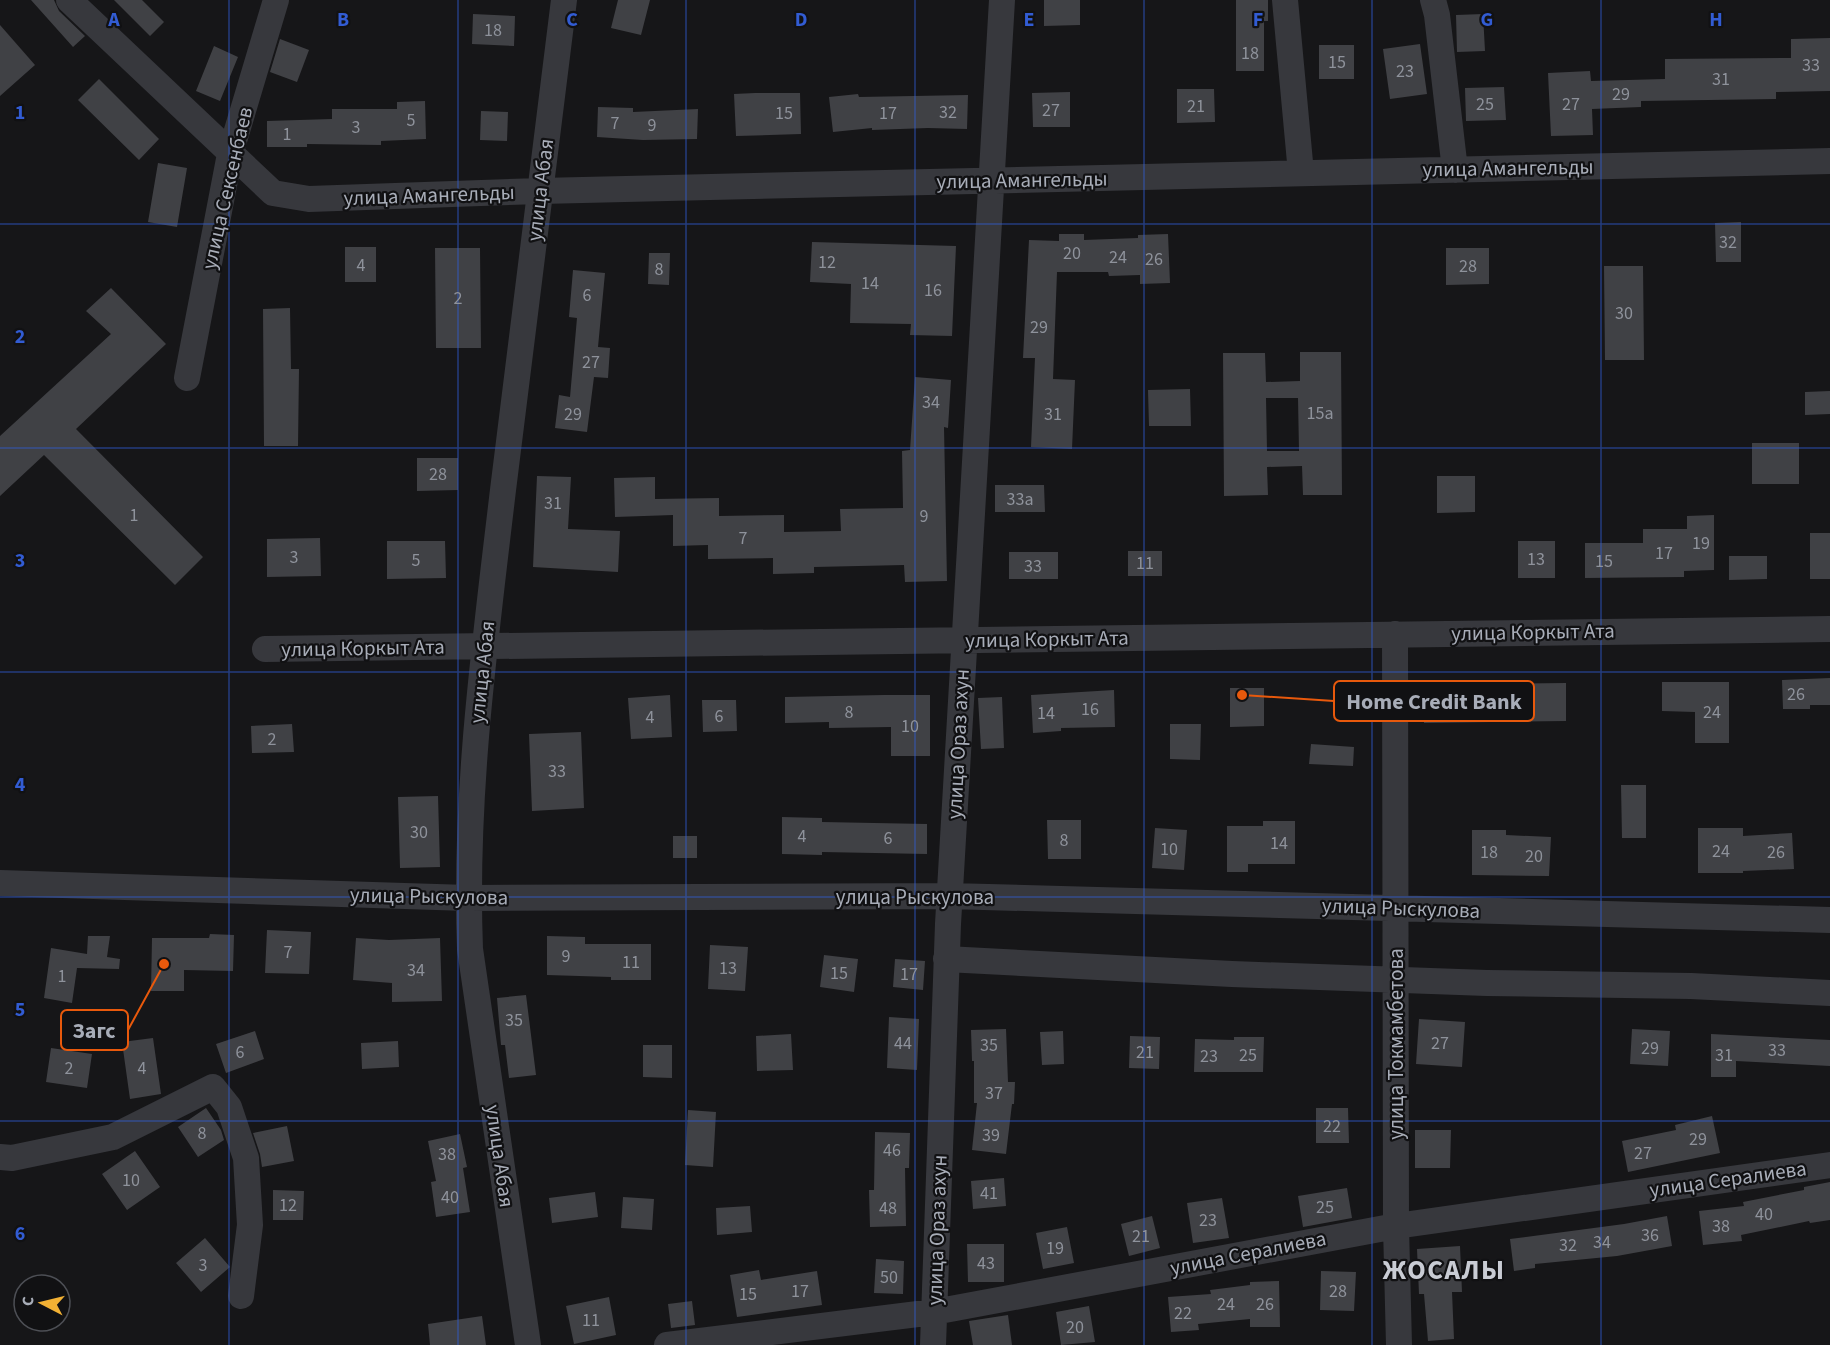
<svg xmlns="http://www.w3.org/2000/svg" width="1830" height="1345" font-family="'Source Sans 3',sans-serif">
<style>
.building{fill:#404145;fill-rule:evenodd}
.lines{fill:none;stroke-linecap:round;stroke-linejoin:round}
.minor{stroke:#37383d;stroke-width:26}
.grid{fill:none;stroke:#325cd3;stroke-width:1.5;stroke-opacity:0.55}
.labels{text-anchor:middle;stroke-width:4.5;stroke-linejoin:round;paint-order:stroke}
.number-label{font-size:18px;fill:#8e929b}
.street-label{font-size:21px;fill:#a8adb8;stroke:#111113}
.district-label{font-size:27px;font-weight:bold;letter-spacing:1.5px;fill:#c9ccd4;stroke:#111113}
.grid-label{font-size:20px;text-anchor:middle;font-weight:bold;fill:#325cd3;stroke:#111113;stroke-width:4.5;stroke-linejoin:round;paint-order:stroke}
.leader{fill:none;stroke:#e8590c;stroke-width:2}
.callout-dot{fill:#e8590c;stroke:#111113;stroke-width:2}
.callout{fill:#111113;stroke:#e8590c;stroke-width:2}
.callout-label{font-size:22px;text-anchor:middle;font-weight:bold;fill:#a8adb8}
</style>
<rect width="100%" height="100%" fill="#161618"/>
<path class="building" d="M31,0H54L59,11L85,36L73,47Z
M114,0H142L164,22L150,36Z
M618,0H650L641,35L611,28Z
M1044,0H1080V25L1044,26Z
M1236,0H1268V21H1264V71H1236Z
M473,14L515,16L514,46L472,44Z
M1483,14L1485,51L1457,52L1456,15Z
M0,25L35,65L0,96Z
M1830,38V91L1776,92V99L1641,101V107L1592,109L1593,135L1551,136L1548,73L1590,71L1591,81L1665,79V59L1791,58V39Z
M280,39L309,50L297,82L270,72Z
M1420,44L1427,94L1390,99L1383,49Z
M1319,45H1354V79H1319Z
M214,46L238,57L220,101L196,91Z
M99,79L159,139L139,160L78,100Z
M1504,87L1506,120L1466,121L1465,88Z
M1177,89H1214L1215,122L1177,123Z
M1070,92V127H1033L1032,93Z
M755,93H800L801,134L736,136L734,94Z
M858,94L859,97L968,95L967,129L928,128L872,130V128L833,132L829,97Z
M425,101L426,139L381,141V145L307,144V147H267V121L332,119V109H397V102Z
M598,107L633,108V112L698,109L697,139L643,140L597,137Z
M481,111L508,112L507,141L480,140Z
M158,163L187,168L177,227L148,222Z
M1741,222V262H1716L1715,223Z
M1059,234H1084V240L1138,238V235L1168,234L1170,283L1140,284V275L1109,276L1108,272H1057L1053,379L1075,380L1072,449L1031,447L1035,358H1023L1029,240L1059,241Z
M812,242L956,246L952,336L910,335L911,324L850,323L851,284L810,282Z
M345,247H376V282H345Z
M435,248H480L481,348H436Z
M1446,248H1489V284L1446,285Z
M649,253H670L669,285L648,284Z
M1604,266H1643L1644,360H1605Z
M573,270L605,273L598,347L610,348L608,378L594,377L587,432L555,428L559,395L570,397L577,318L569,317Z
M111,288L166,344L76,429L203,557L175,585L44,455L0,496V436L111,334L86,311Z
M290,308L291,369H299L298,446H264L263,309Z
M1300,352H1341L1342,495H1303L1302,466L1267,467L1268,495L1224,496L1223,353H1265L1266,382L1300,381ZM1266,398H1298L1299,451H1267Z
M915,377L951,380L948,428L944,427L947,581L905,582L904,565L814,567V573L773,574V558L708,559V545L673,546V515L615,517L614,478L655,477V499L719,498V516L784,515V532L841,531L840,509L903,508L902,451L910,450Z
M1190,389L1191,426H1149L1148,390Z
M1830,391V414L1805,415V392Z
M1752,443H1799V484H1752Z
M417,458H458V490L417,491Z
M537,476L571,477L568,529L620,531L618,572L533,567Z
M1437,476H1475V512L1437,513Z
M995,485H1044L1045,512H995Z
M1714,515V570L1684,571V577L1585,578V543H1643V529H1687V516Z
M1810,533H1830V579H1810Z
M320,538L321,576L267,577V539Z
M387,541H445L446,578L387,579Z
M1518,541H1555V578H1518Z
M1128,551H1162V576H1128Z
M1009,552H1058V579H1009Z
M1729,556H1767V579L1729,580Z
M1830,678V705H1810V709H1783L1782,680Z
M1662,682H1729V743H1695V712L1662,711Z
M1566,683V721L1424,723L1423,685Z
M1230,688H1264V726L1230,727Z
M1114,690L1115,727L1061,728V731L1033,733L1031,695Z
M670,695L672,737L631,739L628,698Z
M884,695H930V756H891V727L829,728V722L785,723V697Z
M1002,697L1004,748L981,749L978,698Z
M702,700H736L737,731L703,732Z
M292,724L294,752L252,753L251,726Z
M1170,724H1201L1200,760L1170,759Z
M581,732L584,808L532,811L529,734Z
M1311,744L1354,747L1353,766L1309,764Z
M1621,785H1646V838H1622Z
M438,796L440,867L400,868L398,797Z
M782,817L822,818V822L927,824V854L822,852V855L782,854Z
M1047,820H1081V859H1048Z
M1263,821H1295V864H1248V872H1227V826H1263Z
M1155,828L1187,830L1184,870L1152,868Z
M1698,828H1743V836L1792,833L1794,869L1743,871V873H1698Z
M1472,830H1506V835L1551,837L1549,876L1472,875Z
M673,836H697V858H673Z
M267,930L311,932L309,974L265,973Z
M210,934L234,935L233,971L184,970V991H151L152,938H209Z
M88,936H110L107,957L120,959L119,969L77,968L72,1003L44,998L51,948L87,954Z
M547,936L585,937V944H651V980H611V977L547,975Z
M356,938L389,940L440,938L442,1001L392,1002V983L353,980Z
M710,945L748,947L745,991L708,989Z
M824,955L858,959L854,992L820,987Z
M895,959L925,961L923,990L893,987Z
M526,995L536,1075L509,1078L505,1045H501L497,998Z
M889,1017L919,1019L917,1070L887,1068Z
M1419,1019L1465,1022L1462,1067L1416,1064Z
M1006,1029L1008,1082H1015L1014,1104H1012L1006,1154L972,1150L977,1103H974V1061H972L971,1030Z
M1632,1029L1670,1031L1668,1066L1630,1064Z
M255,1031L264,1059L226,1073L216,1044Z
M1063,1031L1064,1064L1042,1065L1040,1032Z
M791,1034L793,1070L757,1071L756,1036Z
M1711,1034L1830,1040V1066L1736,1061V1077H1711Z
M1130,1036L1160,1037L1159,1069L1129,1068Z
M1234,1037H1264L1263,1072H1194L1195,1039L1234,1040Z
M153,1038L161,1094L130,1099L122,1042Z
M398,1041L399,1067L362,1069L361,1043Z
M643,1045H672V1078L643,1077Z
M51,1048L92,1054L87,1088L46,1082Z
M206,1108L221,1130L224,1140L198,1157L178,1127Z
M1316,1108H1348L1349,1143H1316Z
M688,1110L716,1112L713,1167L685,1165Z
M1712,1116L1720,1153L1628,1172L1622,1141L1676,1130L1675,1125Z
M287,1126L294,1161L262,1167L260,1154L253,1133Z
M1415,1130H1451L1450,1168H1415Z
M875,1132L910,1133L909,1168H905L906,1226L870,1227L869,1190H874Z
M460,1134L467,1167L463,1168L470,1212L436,1217L431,1182L436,1181L428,1141Z
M135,1151L160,1187L127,1210L102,1174Z
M1004,1178L1006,1206L973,1209L971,1181Z
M1830,1182V1220L1810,1223L1809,1221L1741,1235L1742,1241L1703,1245L1699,1211L1744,1206L1743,1202L1804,1190V1187Z
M1347,1188L1352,1218L1303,1227L1298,1196Z
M273,1190L304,1191L303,1220H273Z
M595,1192L598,1217L552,1223L549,1198Z
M623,1197L654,1199L652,1230L621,1228Z
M1222,1198L1229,1238L1193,1243L1187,1203Z
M750,1206L752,1232L717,1235L716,1208Z
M1152,1216L1160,1248L1129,1256L1121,1224Z
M1667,1216L1672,1246L1617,1256L1535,1264V1268L1514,1271L1510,1239L1624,1224Z
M1067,1227L1074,1263L1043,1269L1036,1233Z
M205,1238L230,1267L201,1292L176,1263Z
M967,1244H1004V1282H968Z
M1460,1246L1462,1292H1452L1454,1339L1428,1341L1424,1294H1419L1417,1249Z
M876,1259L904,1261L903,1294L874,1293Z
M759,1270L761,1280L817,1271L822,1305L737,1317L730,1275Z
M1321,1271L1356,1272L1354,1311L1320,1310Z
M1279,1281L1280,1327H1250V1319L1198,1324L1199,1330L1171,1332L1168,1297L1211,1294L1210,1290L1250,1285V1282Z
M609,1297L616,1335L574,1344L566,1306Z
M692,1301L695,1325L671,1328L668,1304Z
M1089,1306L1095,1342L1061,1345L1056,1312Z
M1008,1315L1012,1345H973L969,1321Z
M482,1316L486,1345H430L428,1324Z"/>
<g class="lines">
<path class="minor" d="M69,0L273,193L309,199L540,191L1830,161
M1285,0L1301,173
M1433,0L1437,15L1455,170
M187,378L230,154L276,0
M1395,634L1396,1226L1399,1345
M265,649L1830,629
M0,883L468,898L949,896L1830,920
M946,959L1232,974L1487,983L1691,986L1830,993
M0,1157L12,1158L113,1137L213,1087L229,1107L246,1158L250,1225L241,1296
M528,1345L470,949C464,795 485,643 503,490C523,327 544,163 564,0
M667,1345L934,1312L1396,1226L1830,1165
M933,1345L948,924L1002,0"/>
</g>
<path class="grid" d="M229,0V1345M458,0V1345M686,0V1345M915,0V1345M1144,0V1345M1372,0V1345M1601,0V1345M0,224H1830M0,448H1830M0,672H1830M0,897H1830M0,1121H1830"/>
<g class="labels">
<g class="number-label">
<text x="493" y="36">18</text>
<text x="1250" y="59">18</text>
<text x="1337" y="68">15</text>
<text x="1811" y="71">33</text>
<text x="1405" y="77">23</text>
<text x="1721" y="85">31</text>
<text x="1621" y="100">29</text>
<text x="1485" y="110">25</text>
<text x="1571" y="110">27</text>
<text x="1196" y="112">21</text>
<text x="1051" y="116">27</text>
<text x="948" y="118">32</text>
<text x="784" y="119">15</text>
<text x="888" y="119">17</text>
<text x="411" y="126">5</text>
<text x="615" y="129">7</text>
<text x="652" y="131">9</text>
<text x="356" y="133">3</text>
<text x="287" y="140">1</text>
<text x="1728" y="248">32</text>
<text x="1072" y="259">20</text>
<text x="1118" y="263">24</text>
<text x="1154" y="265">26</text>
<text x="827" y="268">12</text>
<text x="361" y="271">4</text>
<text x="1468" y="272">28</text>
<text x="659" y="275">8</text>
<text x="870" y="289">14</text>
<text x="933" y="296">16</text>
<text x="587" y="301">6</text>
<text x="458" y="304">2</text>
<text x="1624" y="319">30</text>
<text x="1039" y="333">29</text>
<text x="591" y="368">27</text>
<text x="931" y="408">34</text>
<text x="1320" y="419">15а</text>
<text x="573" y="420">29</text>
<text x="1053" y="420">31</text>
<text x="438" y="480">28</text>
<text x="1020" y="505">33а</text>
<text x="553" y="509">31</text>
<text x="134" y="521">1</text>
<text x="924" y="522">9</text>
<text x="743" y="544">7</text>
<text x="1701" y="549">19</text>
<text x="1664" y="559">17</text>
<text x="294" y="563">3</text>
<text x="1536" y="565">13</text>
<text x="416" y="566">5</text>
<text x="1604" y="567">15</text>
<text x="1145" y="569">11</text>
<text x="1033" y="572">33</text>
<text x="1796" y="700">26</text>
<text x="1090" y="715">16</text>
<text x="849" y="718">8</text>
<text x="1712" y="718">24</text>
<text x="1046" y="719">14</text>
<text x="719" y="722">6</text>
<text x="650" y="723">4</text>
<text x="910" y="732">10</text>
<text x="272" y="745">2</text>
<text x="557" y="777">33</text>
<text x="419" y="838">30</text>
<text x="802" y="842">4</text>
<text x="888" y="844">6</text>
<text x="1064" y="846">8</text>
<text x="1279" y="849">14</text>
<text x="1169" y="855">10</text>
<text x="1721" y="857">24</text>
<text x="1489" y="858">18</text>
<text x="1776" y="858">26</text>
<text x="1534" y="862">20</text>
<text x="288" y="958">7</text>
<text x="566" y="962">9</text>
<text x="631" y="968">11</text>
<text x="728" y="974">13</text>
<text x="416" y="976">34</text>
<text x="839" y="979">15</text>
<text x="909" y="980">17</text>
<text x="62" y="982">1</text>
<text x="514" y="1026">35</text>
<text x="903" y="1049">44</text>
<text x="1440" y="1049">27</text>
<text x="989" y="1051">35</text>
<text x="1650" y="1054">29</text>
<text x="1777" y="1056">33</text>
<text x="240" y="1058">6</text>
<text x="1145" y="1058">21</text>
<text x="1248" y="1061">25</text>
<text x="1724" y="1061">31</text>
<text x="1209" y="1062">23</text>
<text x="69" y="1074">2</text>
<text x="142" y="1074">4</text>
<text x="994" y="1099">37</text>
<text x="1332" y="1132">22</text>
<text x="202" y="1139">8</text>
<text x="991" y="1141">39</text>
<text x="1698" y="1145">29</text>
<text x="892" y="1156">46</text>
<text x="1643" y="1159">27</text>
<text x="447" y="1160">38</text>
<text x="131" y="1186">10</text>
<text x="989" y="1199">41</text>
<text x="450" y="1203">40</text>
<text x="288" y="1211">12</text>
<text x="1325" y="1213">25</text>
<text x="888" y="1214">48</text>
<text x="1764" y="1220">40</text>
<text x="1208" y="1226">23</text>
<text x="1721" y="1232">38</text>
<text x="1650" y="1241">36</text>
<text x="1141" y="1242">21</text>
<text x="1602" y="1248">34</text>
<text x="1568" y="1251">32</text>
<text x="1055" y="1254">19</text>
<text x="986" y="1269">43</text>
<text x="203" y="1271">3</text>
<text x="889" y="1283">50</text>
<text x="800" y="1297">17</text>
<text x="1338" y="1297">28</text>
<text x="748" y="1300">15</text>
<text x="1226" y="1310">24</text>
<text x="1265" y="1310">26</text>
<text x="1183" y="1319">22</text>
<text x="591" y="1326">11</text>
<text x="1075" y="1333">20</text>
</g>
<g class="street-label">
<text transform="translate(1508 168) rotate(-1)" y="7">улица Амангельды</text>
<text transform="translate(1022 180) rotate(-1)" y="7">улица Амангельды</text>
<text transform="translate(227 188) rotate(-77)" y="7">улица Сексенбаев</text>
<text transform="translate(540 190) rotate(-83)" y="7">улица Абая</text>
<text transform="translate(429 195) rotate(-2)" y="7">улица Амангельды</text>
<text transform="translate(1533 632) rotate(-1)" y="7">улица Коркыт Ата</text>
<text transform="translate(1047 639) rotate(-1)" y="7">улица Коркыт Ата</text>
<text transform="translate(363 648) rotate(-1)" y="7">улица Коркыт Ата</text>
<text transform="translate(482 672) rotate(-84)" y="7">улица Абая</text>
<text transform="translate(958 744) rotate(-87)" y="7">улица Ораз ахун</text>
<text transform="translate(429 896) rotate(1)" y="7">улица Рыскулова</text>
<text x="915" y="904">улица Рыскулова</text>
<text transform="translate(1401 908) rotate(2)" y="7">улица Рыскулова</text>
<text transform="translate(1396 1044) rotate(-90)" y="7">улица Токмамбетова</text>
<text transform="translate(500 1156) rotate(82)" y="7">улица Абая</text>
<text transform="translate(1728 1179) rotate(-8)" y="7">улица Сералиева</text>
<text transform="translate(937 1230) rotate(-88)" y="7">улица Ораз ахун</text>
<text transform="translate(1248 1253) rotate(-11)" y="7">улица Сералиева</text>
</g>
<g class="district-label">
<text x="1444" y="1279">ЖОСАЛЫ</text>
</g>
</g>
<g class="grid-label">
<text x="114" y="26">A</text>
<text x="343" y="26">B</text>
<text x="572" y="26">C</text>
<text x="801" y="26">D</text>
<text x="1029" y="26">E</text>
<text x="1258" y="26">F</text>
<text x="1487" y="26">G</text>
<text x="1716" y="26">H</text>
<text x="20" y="119">1</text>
<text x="20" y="343">2</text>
<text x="20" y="567">3</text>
<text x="20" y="791">4</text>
<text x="20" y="1016">5</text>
<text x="20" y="1240">6</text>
</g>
<path class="leader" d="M1242 695L1334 701M164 964L128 1030"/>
<g class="callout-dot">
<circle cx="1242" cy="695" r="6"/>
<circle cx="164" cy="964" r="6"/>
</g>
<g class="callout">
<rect x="1334" y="681" width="200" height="40" rx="6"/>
<rect x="61" y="1010" width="67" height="40" rx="6"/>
</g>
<g class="callout-label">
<text x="1434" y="709">Home Credit Bank</text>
<text x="94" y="1038">Загс</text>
</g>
<g transform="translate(42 1303) rotate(277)"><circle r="28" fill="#111113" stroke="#4d4f55" stroke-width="1.5"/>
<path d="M0-4.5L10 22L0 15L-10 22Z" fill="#f2b134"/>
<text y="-9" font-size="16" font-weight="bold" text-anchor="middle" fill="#a8adb8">С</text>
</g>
</svg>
